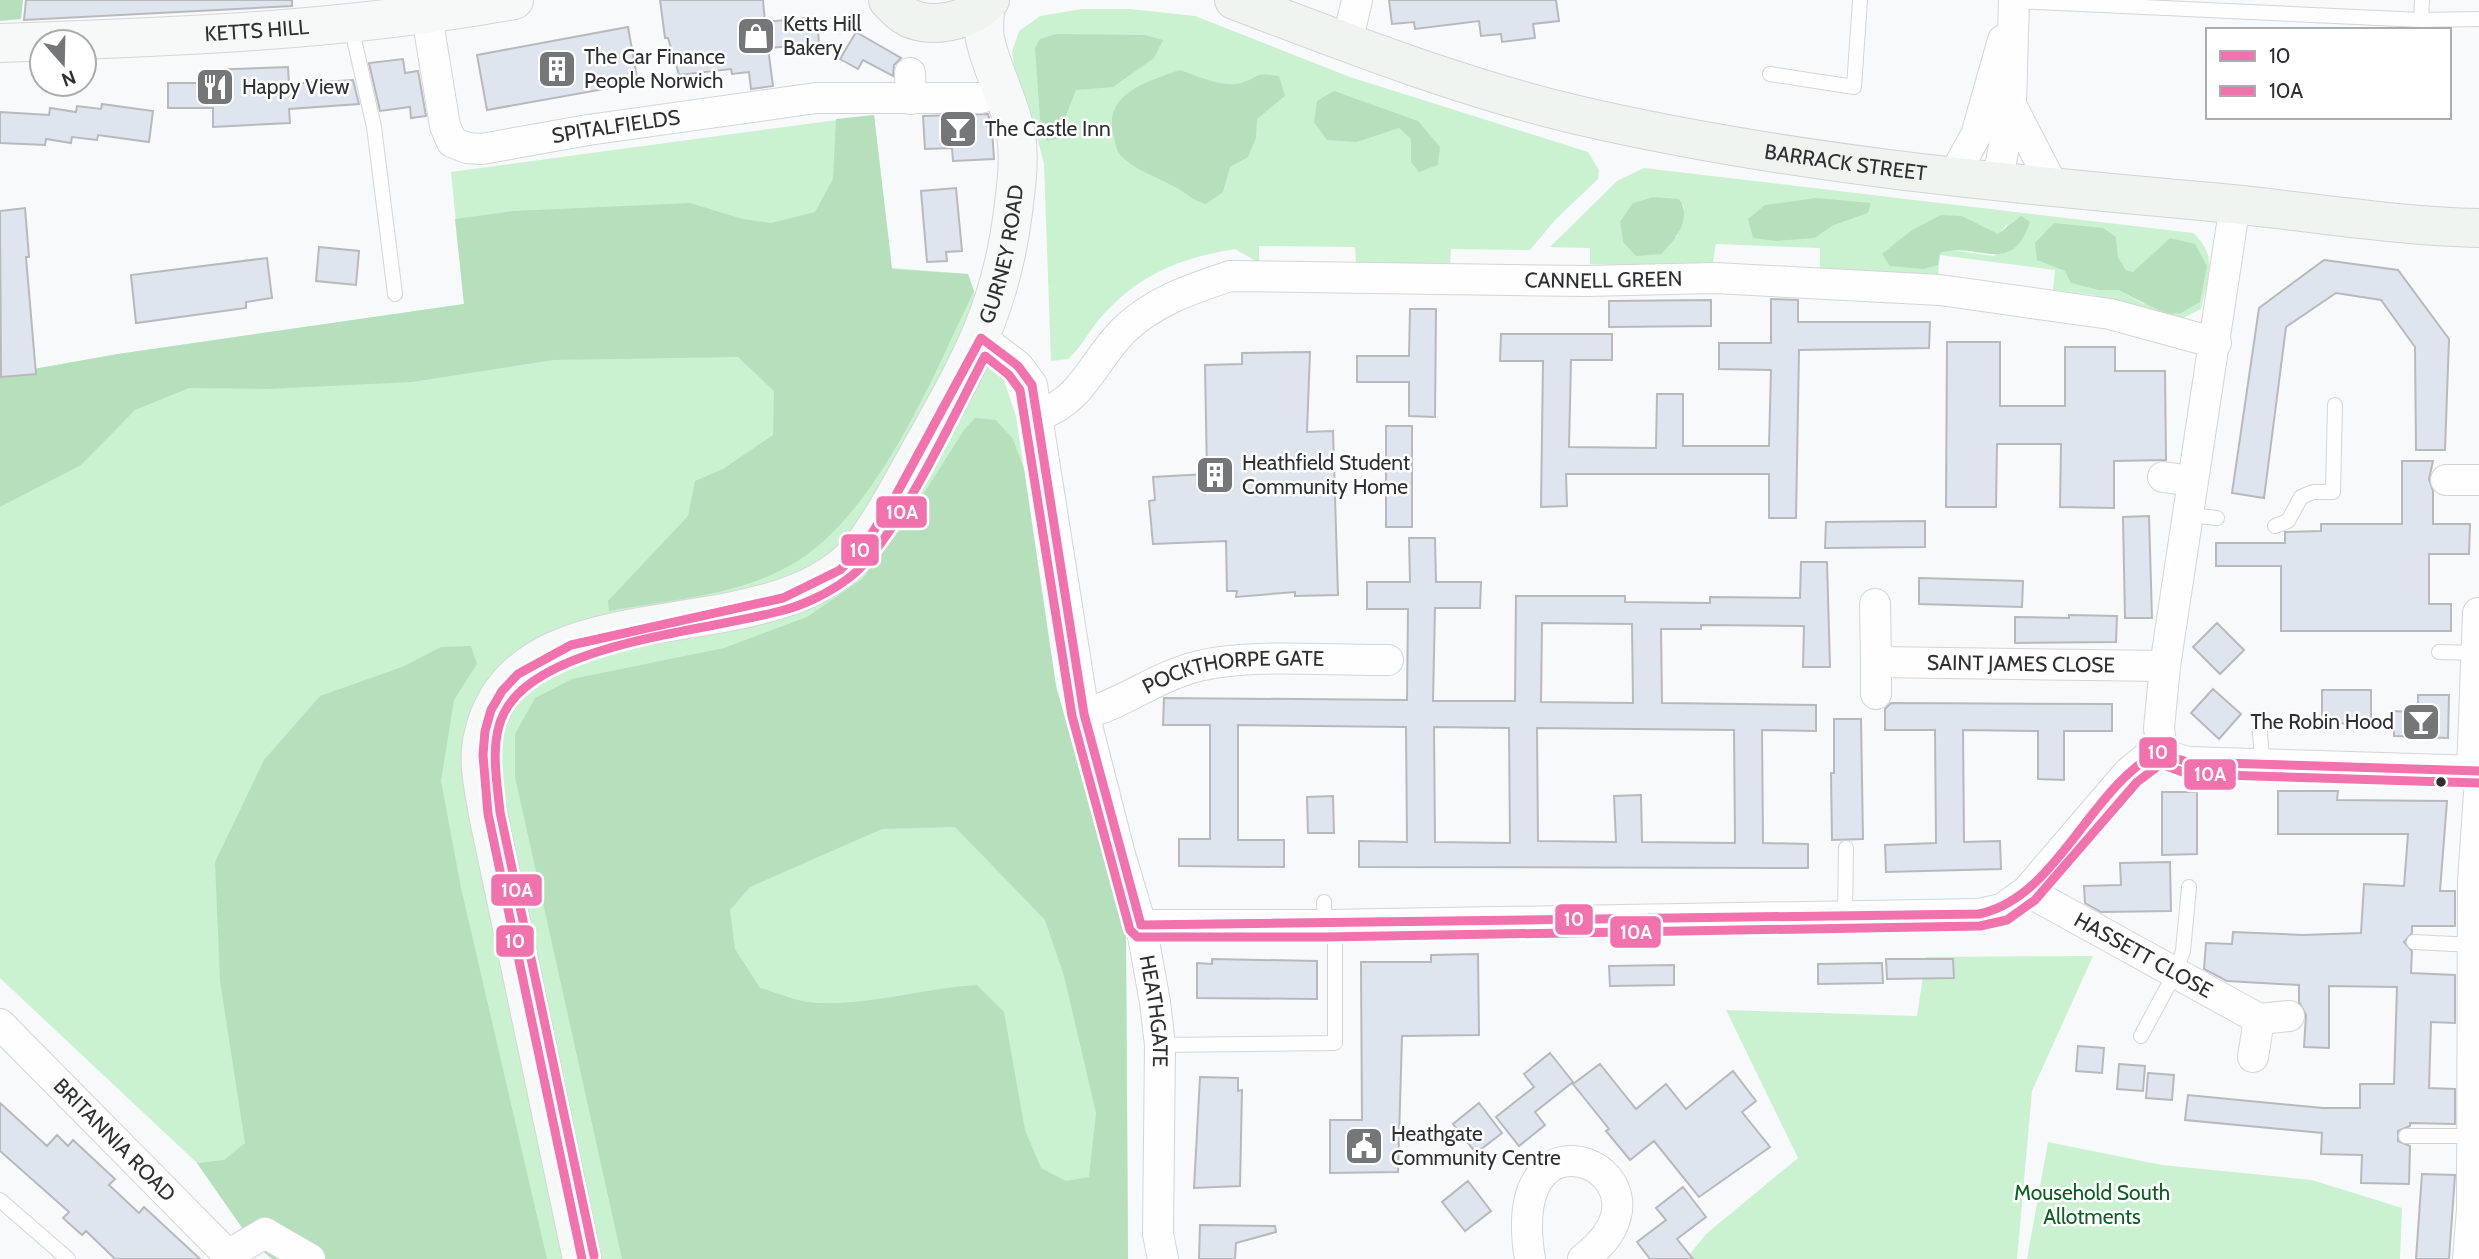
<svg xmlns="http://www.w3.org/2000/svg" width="2479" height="1259" font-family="Cabin,sans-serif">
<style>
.green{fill:#caf2d0;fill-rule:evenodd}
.forest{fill:#b6e0bc;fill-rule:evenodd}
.building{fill:#dfe5ef;stroke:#b8b9bb;stroke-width:2;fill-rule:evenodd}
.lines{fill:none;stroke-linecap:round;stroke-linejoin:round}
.lane-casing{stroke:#d4d5d7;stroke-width:16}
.street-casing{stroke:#d4d5d7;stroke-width:32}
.secondary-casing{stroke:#d4d5d7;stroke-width:40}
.primary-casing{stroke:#d2d3d4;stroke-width:40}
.lane{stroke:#fefefe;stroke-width:14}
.street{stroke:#fefefe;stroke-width:30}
.secondary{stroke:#f6f9f8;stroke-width:38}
.primary{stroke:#eff4f1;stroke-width:38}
.bus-1-casing{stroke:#fff;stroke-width:14}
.bus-2-casing{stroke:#fff;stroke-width:14}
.bus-1{stroke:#f172ac;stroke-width:9}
.bus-2{stroke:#f172ac;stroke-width:9}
.bus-dot{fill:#2e2f31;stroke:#fff;stroke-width:2.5}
.labels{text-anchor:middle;stroke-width:5;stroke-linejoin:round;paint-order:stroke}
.poi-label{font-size:21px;fill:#2e2f31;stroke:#fff;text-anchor:start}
.street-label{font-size:21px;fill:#2e2f31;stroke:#fff}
.park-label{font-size:21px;fill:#0b5f22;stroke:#fff}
.line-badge{stroke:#fff;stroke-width:2.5}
.badge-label{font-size:19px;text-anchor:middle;font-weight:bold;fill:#fff}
</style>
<rect width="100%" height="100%" fill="#f7f9fb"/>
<path class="green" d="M1082,9H1130L1195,16L1350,77L1588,152L1599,170L1598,179L1555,220L1530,250L1451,249L1450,264L1356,263L1355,247L1259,246V263L1235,249C1179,258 1135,276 1098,321C1087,334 1081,348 1068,359L1051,361L1044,164L1031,114L1017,86L1012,52L1019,31L1040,16Z
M874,115L892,268L968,274L1016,416L1056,686L1126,937L1128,1259H272L252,1242L197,1163L0,978V375L118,354L464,304L451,172Z
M1644,168L2193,233C2219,256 2208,279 2201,309L2179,320L2163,319L2093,295L2053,290L2055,270L1940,255L1938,276L1820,268V248L1716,244L1712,267L1590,264V248L1550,247L1617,181ZM1653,197L1684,206L1677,237L1623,242L1620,220L1634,203ZM1765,205L1868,213L1832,226L1815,238ZM2008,223L1994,256L1950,250L1940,253L1983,228L1998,235ZM2116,237L2118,257L2126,270L2134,272L2170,238L2144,304L2118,290H2098L2072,283L2066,271L2037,259Z
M2093,956L2032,1091L2017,1259H1686L1706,1234L1798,1158L1726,1010L1917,1016L1926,957Z
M2048,1142L2162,1165L2312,1180L2402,1208L2400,1259H2027Z"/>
<path class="forest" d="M0,0H23L21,19L0,21Z
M1056,34L1145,35L1163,40L1154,58L1113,87L1076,90L1057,139L1047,141L1041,132L1035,48L1040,39Z
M1180,70C1197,76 1223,88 1241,83C1262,77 1251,72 1279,76L1285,96L1257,119L1256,138L1248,157L1230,167L1223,192L1206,204C1192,201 1186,192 1173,186C1155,176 1137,171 1122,157C1116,152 1116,144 1114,137C1101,94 1148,81 1180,70Z
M1334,91L1418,121L1440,147L1438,165L1419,172L1411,162V139L1399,128L1357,142L1327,140L1314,122L1317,101Z
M874,115L892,269L968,274L974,291C932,378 876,518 789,566C736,596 668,600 609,611L608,601L688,516L695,481L723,469L773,435L774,391L738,357L553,360L412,382L267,389L189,388L135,410L81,465L0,507V375L118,354L464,304L455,219L513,211L690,203L743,219L771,223L815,212L833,179L836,119Z
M1653,197L1679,199C1693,219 1675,240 1661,254L1636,256L1623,242L1620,221L1633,203Z
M1816,198L1871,203L1868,213L1832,226L1815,238L1776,241L1753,238L1748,219L1765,205Z
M1941,215L1962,216L1998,234L2021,216L2030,222C2011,279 1977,240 1940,253L1938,265L1924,269L1890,266L1882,254L1912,230Z
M2054,223L2103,228L2116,237L2118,257L2126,270L2133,272L2170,238L2195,244L2207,266L2200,302L2181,313L2166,314L2118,290H2098L2071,283L2065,271L2037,260L2035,243Z
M975,418L996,420L1013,439L1024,469L1056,686L1126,937L1128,1259H622L515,777V734L535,698L572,679L724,648L807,617L862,579L903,526L964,430ZM955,827L1045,920L1064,976L1096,1113L1089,1177L1066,1181L1041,1168L1025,1130L1004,1012L977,985C924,988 872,1005 818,1003C800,1003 778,993 760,988L735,949L730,910L750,887L882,829Z
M471,646L477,664L454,700L441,781L461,888L547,1259H272L252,1242L197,1163L224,1160L245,1143L220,981L215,862L264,760L320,696L402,667L441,647Z"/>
<path class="building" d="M26,0H292V6L24,20Z
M660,0H763L765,22L817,17L819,44L768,48L773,86L751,89L749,72L732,74L731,69L679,75L668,38H665Z
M1389,0H1556L1559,21L1533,24L1535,38L1502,42L1501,34L1481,36L1479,21L1415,29L1414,22L1392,24Z
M628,27L638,83L487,110L477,55Z
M856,32L901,58L894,65L893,76L863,60L858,69L840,59Z
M403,59L405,73L418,71L426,116L411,118L410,107L380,111L369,63Z
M288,67L289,84L353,80L359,104L289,109L290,123L213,127V108H168V83H206V70Z
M102,104L153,111L149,142L98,135L97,140L72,137L71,143L46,139L45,145L0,143V112L49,115L50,108L76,112L77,106L101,109Z
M988,114L992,130L994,159L953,161L952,148L925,149L923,116Z
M956,188L962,251L946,252L947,261L927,262L921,191Z
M25,208L29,257H26L36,374L1,377L0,211Z
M319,247L359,251L356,285L316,281Z
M267,258L272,298L246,302V308L136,323L131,275Z
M2324,260L2398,270L2449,339L2445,450H2416L2415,347L2381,300L2336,293L2286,327L2264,498L2232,493L2259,308Z
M1771,299L1798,300V322H1930L1929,348L1799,350L1796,518H1769V474H1566L1567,506L1541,507L1543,361H1500L1501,334H1612V360H1571L1569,447L1656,448L1657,394H1683V446H1769L1771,370L1719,369V343H1771Z
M1711,300V326L1609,327V301Z
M1410,309H1436L1435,417L1409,416V382H1357V356H1409Z
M1947,342H2000V406H2065V347H2115V371H2165L2166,460L2114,461V508L2060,507L2061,444H1997L1996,507H1946Z
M1310,352L1307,432L1333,431L1338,595L1295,596V592L1236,597L1237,591H1227L1226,541L1153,544L1149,501L1155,500L1153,477L1207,474L1205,365L1242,364V353Z
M1386,426H1412V527H1386Z
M2402,461H2433L2429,479L2433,491V524H2470L2469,554H2429V604H2451V631H2281V566H2216V543H2285V532L2321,531V524H2402Z
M2149,516L2152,618H2125L2123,517Z
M1925,521V547L1825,548L1826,522Z
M1409,538H1435L1436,582H1481L1480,608H1435L1433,701H1515L1516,596H1625V602L1710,603V597L1800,598L1801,562H1827L1830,667H1803L1804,626L1701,625V629H1661L1662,703L1816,705V731L1762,730L1763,843L1808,844V868L1359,867V841L1407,842L1406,727L1238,725V840H1284V867L1179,866V839H1210V725H1163L1164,698L1407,700L1408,609H1367V582H1410ZM1542,623L1632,624L1633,703L1541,702ZM1434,727L1509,728L1510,843L1435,842ZM1537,728L1734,730L1735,843L1642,842L1641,795L1614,796L1616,842L1538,841Z
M1919,578L2023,581L2022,607L1919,604Z
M2069,615L2117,616L2116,642L2015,643V617L2069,618Z
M2217,623L2244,650L2220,674L2193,647Z
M2213,689L2241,714L2219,739L2191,713Z
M2322,690H2371V724L2322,723Z
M2418,695H2449L2448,738L2394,736V711L2412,712V705H2418Z
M1891,703L2112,704V731H2064V780L2038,779V731L1963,730L1964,842L2000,841L2001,869L1886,872L1885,845L1936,843L1935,730H1885V709Z
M1834,719H1861L1863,839L1832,840L1831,773H1834Z
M2278,791H2338L2337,800L2447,801L2440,891H2455V926H2412V933L2404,942L2412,951L2411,973L2455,975V1023L2431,1022L2429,1088L2455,1089V1124L2410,1123V1126L2398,1131V1141L2410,1146L2409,1184L2361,1183L2362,1155L2321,1154L2322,1133L2185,1120L2188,1095L2323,1108H2360V1084H2394L2397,987L2329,986V1048L2304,1047L2306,1015L2299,1002V985L2227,981L2204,969L2206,943L2232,944L2233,932L2303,935L2361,933L2364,884L2404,886L2408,834H2278Z
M2162,792H2197V854L2162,855Z
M1333,796L1334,833H1308L1307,797Z
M2170,862L2171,911L2101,912L2085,903L2084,886L2121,885L2120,863Z
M1478,954L1479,1035L1402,1036L1398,1172L1330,1173V1120H1362L1361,962H1431V955Z
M1212,959L1317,961V999L1197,998V963L1212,964Z
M1886,959H1953L1954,978L1887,979Z
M1882,963L1883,983L1818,984V964Z
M1674,965V985L1610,986L1609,966Z
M2078,1046L2104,1048L2102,1073L2076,1071Z
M1550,1053L1573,1082L1535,1112L1545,1125L1519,1146L1496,1117L1534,1087L1524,1074Z
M1600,1064L1636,1109L1666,1084L1686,1109L1733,1071L1756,1101L1742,1112L1770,1147L1699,1197L1654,1141L1630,1160L1606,1131L1609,1129L1573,1084Z
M2119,1064L2145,1066L2143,1091L2117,1089Z
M2148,1073L2174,1075L2172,1100L2146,1098Z
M1200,1077L1238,1078V1091L1242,1090L1240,1186L1194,1188Z
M0,1103L47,1146L57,1135L68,1146L73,1140L115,1179L109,1185L139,1213L144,1207L200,1259H115L86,1231L82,1235L63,1218L69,1212L0,1151Z
M1479,1103L1502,1133L1476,1153L1453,1124Z
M2422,1174L2455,1175L2449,1259H2416Z
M1468,1181L1491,1211L1465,1231L1442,1202Z
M1683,1187L1706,1217L1677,1239L1693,1259H1650L1637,1242L1666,1220L1656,1208Z
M1200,1225L1275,1226L1276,1232L1236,1243L1235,1259H1199Z"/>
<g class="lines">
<defs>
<path id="lane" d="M2014,1L2421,20L2479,19
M2421,20L2422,0
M351,26L374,127L395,294
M1770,74L1854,87L1860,0
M2188,515L2217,518
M2275,526L2288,521L2301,497L2313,492H2333L2335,405
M2439,652L2476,653
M2260,731L2262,764
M1324,902L1325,925
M1845,918L1846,848
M2414,942L2473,945
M2141,1036L2175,973L2183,951L2189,887
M1160,1045L1335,1043V925
M2406,1136H2473
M0,1200L68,1259"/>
<g id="street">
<path id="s1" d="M427,16L445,126L452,142L467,148L482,149L588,130L816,98H981"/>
<path d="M1347,43L1357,0"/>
<path d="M910,73L911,99"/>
<path d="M2011,105L2053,186"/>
<path d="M1954,175L1976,135L2003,40"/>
<path d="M1998,180L2011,105L2014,0"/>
<path id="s2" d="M981,338L1018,366L1032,385L1084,714L1119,851L1141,925L1155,1002L1160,1045L1158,1234L1163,1259"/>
<path id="s3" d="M1037,416C1084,400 1091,363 1124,330C1154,301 1191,289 1230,276L1586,281L1715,278L1940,290L2110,314L2216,343"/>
<path d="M2163,477L2192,481"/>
<path d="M2446,480H2479"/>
<path d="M1875,604L1876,662"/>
<path id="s4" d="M1876,694V662L2165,666"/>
<path id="s5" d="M1084,714C1125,703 1157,676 1199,666C1253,653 1331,661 1388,660"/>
<path d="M2162,750L2159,728L2165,666L2235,204"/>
<path d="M2162,750L2171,757L2188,762L2479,771"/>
<path d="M2472,771L2478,613"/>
<path id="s6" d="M2027,891L2259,1019L2253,1057"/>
<path d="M1141,925H1325L1979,914L2002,909L2027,891L2128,773L2146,758L2162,750"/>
<path d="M2259,1019L2289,1016"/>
<path id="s7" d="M0,1024L232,1259"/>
<path d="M228,1255L265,1233L310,1259"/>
<path d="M1530,1259C1501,1087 1693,1177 1583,1259"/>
<path d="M2468,1259L2472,1210L2473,882L2479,793"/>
</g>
<g id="secondary">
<path id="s8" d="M0,43C172,37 344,31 514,0"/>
<path id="s9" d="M582,1259L488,814C484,790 477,762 483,737C517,577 777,661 864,545C887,514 905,478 924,444C970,362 1001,308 1013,212C1016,187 1020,160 1016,135C1010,102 992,71 985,39C983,29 985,17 985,6"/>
</g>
<g id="primary">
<path d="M888,0C893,5 898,11 904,15C928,31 972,21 990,0"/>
<path id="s10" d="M1234,0C1345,42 1457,86 1573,114C1782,163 1999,183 2212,202C2301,210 2390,226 2479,228"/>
</g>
</defs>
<use href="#lane" class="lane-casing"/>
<use href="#street" class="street-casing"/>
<use href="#secondary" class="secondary-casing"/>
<use href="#primary" class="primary-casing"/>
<use href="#lane" class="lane"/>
<use href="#street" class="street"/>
<use href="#secondary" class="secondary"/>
<use href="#primary" class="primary"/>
<defs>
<path id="bus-1" d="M582,1259L488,814L483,755L485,731L491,710L502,691L518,674L571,645L783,598L840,570L864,546L896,495L981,338L1018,366L1032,385L1084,714L1141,925L1979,914C2059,897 2089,786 2162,750L2171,757L2188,762L2479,771"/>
<path id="bus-2" d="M594,1256L500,812C497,781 489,742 504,713C539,642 711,631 784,610C804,605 830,592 846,580C893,549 956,410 985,356L1009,375L1020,390L1072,716L1130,930L1137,937H1325L1980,926L2007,920L2035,900L2137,782L2161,764L2188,774L2479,783"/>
</defs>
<use href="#bus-1" class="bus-1-casing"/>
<use href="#bus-2" class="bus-2-casing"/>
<use href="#bus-1" class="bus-1"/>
<use href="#bus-2" class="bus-2"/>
</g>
<defs>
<symbol id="shop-square" viewBox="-11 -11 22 22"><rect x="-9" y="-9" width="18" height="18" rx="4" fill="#747678" stroke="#fff"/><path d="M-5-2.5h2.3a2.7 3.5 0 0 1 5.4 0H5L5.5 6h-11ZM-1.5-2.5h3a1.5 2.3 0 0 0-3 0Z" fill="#fff"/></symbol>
<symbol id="building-square" viewBox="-11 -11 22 22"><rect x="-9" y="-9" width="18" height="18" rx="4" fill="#747678" stroke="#fff"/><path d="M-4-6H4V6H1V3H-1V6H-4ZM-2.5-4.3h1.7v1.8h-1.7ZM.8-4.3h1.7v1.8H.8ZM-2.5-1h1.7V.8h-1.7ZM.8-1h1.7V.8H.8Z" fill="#fff"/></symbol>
<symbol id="restaurant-square" viewBox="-11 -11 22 22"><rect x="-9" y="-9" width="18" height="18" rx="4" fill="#747678" stroke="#fff"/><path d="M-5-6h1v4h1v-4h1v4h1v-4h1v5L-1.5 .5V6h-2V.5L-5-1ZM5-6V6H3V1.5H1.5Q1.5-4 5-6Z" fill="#fff"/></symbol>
<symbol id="bar-square" viewBox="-11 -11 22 22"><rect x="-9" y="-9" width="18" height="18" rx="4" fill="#747678" stroke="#fff"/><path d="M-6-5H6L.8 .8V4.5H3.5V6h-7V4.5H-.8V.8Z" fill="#fff"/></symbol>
<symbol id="civic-square" viewBox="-11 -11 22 22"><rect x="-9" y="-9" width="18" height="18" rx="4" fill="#747678" stroke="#fff"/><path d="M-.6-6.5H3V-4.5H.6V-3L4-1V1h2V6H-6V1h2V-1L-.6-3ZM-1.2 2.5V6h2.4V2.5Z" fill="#fff"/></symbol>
</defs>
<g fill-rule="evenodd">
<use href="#shop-square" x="734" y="14" width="44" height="44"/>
<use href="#building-square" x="535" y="47" width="44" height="44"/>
<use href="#restaurant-square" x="193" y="65" width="44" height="44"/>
<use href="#bar-square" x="936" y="107" width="44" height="44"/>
<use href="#building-square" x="1193" y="453" width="44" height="44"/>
<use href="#bar-square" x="2399" y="700" width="44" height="44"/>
<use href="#civic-square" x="1342" y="1124" width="44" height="44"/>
</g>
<circle class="bus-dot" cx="2441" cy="782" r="6"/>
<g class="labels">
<g class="poi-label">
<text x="783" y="31">Ketts Hill<tspan x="783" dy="24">Bakery</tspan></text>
<text x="584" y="64">The Car Finance<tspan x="584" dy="24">People Norwich</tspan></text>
<text x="242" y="94">Happy View</text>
<text x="985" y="136">The Castle Inn</text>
<text x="1242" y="470">Heathfield Student<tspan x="1242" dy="24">Community Home</tspan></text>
<text x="2394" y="729" text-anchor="end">The Robin Hood</text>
<text x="1391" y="1141">Heathgate<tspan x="1391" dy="24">Community Centre</tspan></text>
</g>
<g class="street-label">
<text dy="7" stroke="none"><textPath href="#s8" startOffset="257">KETTS HILL</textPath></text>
<text dy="7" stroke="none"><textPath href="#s1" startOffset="296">SPITALFIELDS</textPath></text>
<text dy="7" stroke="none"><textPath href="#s10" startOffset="635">BARRACK STREET</textPath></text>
<text dy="7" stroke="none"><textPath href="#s9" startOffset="1307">GURNEY ROAD</textPath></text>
<text dy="7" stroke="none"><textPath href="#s3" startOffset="618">CANNELL GREEN</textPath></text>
<text dy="7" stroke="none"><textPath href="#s4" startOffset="177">SAINT JAMES CLOSE</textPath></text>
<text dy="7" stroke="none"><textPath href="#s5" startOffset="158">POCKTHORPE GATE</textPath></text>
<text dy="7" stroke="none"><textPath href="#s6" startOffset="133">HASSETT CLOSE</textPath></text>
<text dy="7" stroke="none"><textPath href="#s2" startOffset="709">HEATHGATE</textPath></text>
<text dy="7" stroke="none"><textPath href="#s7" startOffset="163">BRITANNIA ROAD</textPath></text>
</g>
<g class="park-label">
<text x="2092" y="1200">Mousehold South<tspan x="2092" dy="24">Allotments</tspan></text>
</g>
</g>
<g class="line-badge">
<rect x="875" y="495" width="53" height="34" rx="7" fill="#f172ac"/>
<rect x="840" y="533" width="40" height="34" rx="7" fill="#f172ac"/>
<rect x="2138" y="736" width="40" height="33" rx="7" fill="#f172ac"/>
<rect x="2183" y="758" width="54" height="33" rx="7" fill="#f172ac"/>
<rect x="490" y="873" width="53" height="34" rx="7" fill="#f172ac"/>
<rect x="1554" y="903" width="40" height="33" rx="7" fill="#f172ac"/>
<rect x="1609" y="915" width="53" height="34" rx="7" fill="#f172ac"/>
<rect x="495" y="924" width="40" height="34" rx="7" fill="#f172ac"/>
</g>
<g class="badge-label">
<text x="902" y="519">10A</text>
<text x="860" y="557">10</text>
<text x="2158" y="759">10</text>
<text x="2210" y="781">10A</text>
<text x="517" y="897">10A</text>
<text x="1574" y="926">10</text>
<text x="1636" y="939">10A</text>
<text x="515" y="948">10</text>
</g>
<rect x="2206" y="28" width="245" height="91" fill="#ffffff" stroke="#abacad" stroke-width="2"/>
<rect x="2220" y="51" width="35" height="10" fill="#f172ac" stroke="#abacad" stroke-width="2"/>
<text x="2269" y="63" font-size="21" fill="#2e2f31">10</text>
<rect x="2220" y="86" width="35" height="10" fill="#f172ac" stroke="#abacad" stroke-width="2"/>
<text x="2269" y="98" font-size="21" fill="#2e2f31">10A</text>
<g transform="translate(63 63) rotate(160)"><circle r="33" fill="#ffffff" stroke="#abacad" stroke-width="2"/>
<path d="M0-5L12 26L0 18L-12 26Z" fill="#747678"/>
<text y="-10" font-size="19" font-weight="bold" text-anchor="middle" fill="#2e2f31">N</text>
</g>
</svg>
